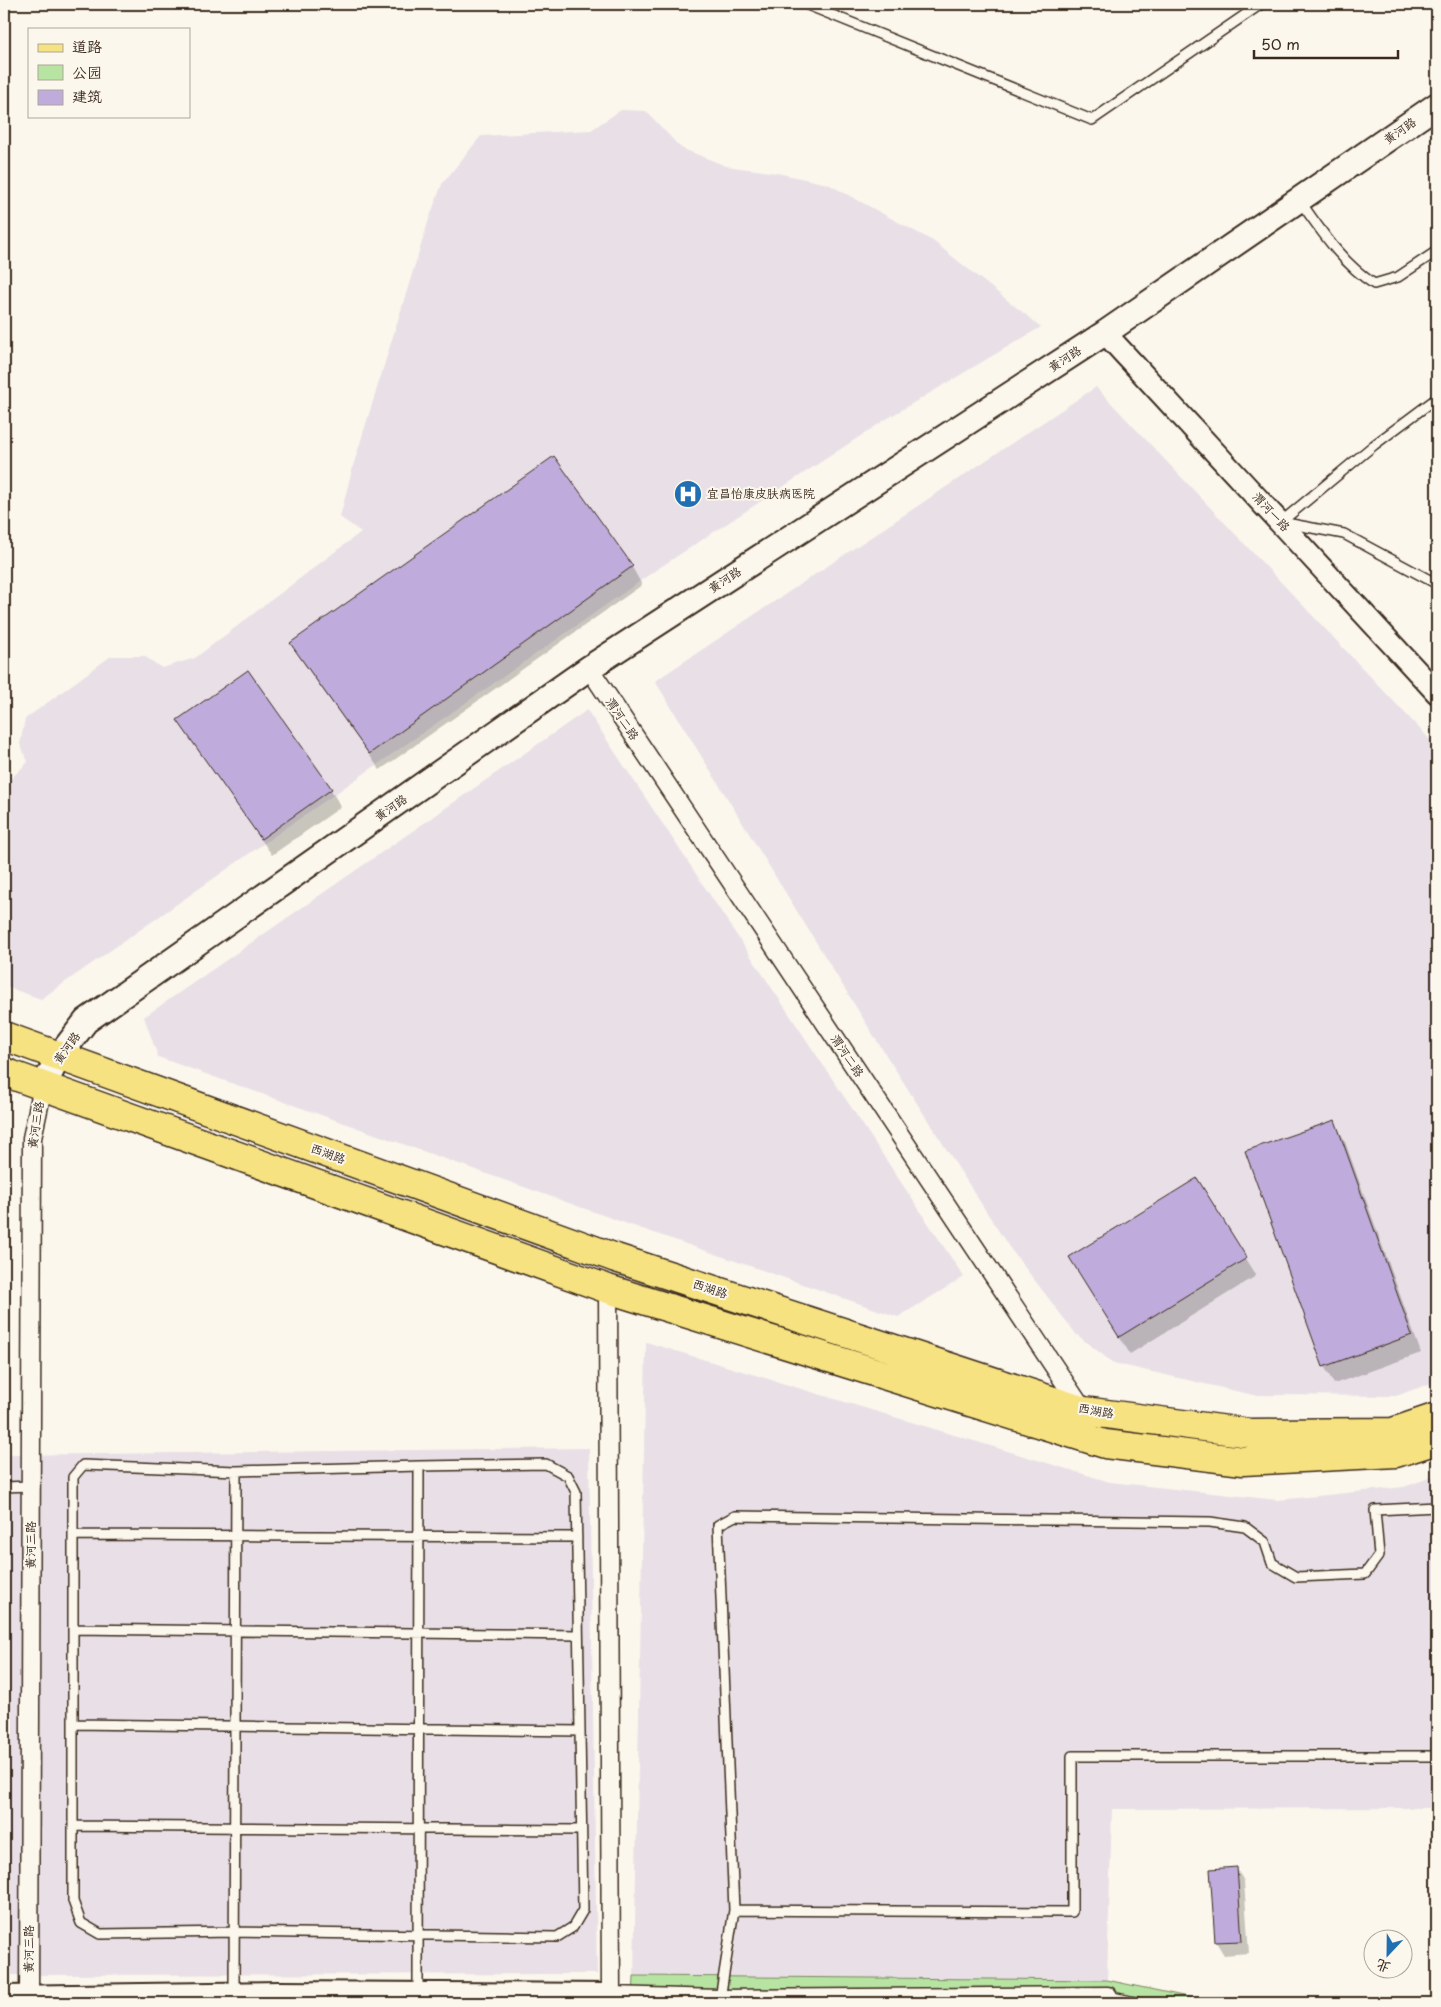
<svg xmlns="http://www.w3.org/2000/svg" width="1441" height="2007" font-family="'Playpen Sans','LXGW WenKai TC',sans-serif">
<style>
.built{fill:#e9e0e7}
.green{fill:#b7e4a2;stroke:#798760}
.shadow{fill:#0003}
.building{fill:#bfacdc;stroke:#3b2a1e}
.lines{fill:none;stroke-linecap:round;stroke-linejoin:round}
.service-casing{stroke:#3b2a1e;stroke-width:12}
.minor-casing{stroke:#3b2a1e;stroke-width:21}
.tertiary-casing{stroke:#3b2a1e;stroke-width:25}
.secondary-casing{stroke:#3b2a1e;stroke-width:28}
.primary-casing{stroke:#3b2a1e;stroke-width:31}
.service{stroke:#fbf7ec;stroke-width:9}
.minor{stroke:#fbf7ec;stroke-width:18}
.tertiary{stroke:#fbf7ec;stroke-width:21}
.secondary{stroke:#fbf7ec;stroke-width:24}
.primary{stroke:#f7e281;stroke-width:28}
.labels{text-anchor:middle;stroke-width:4;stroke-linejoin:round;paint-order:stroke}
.street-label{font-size:12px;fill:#3b2a1e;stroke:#fbf7ec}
.poi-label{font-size:12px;fill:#3b2a1e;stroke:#fbf7ec;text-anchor:start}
</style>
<rect width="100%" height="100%" fill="#fbf7ec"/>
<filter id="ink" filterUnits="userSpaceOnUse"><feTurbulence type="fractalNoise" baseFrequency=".02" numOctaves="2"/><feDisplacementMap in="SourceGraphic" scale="10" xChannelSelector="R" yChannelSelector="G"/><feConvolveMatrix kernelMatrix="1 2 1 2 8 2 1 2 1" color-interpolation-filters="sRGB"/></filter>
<g filter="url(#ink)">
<path class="built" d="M621,110L646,111L681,148L726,166L777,173L828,184L933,241L1041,327L888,418L656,570L41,999L4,986V785L28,762L20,744L25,719L111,656H144L162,668L195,658L361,532L340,517L353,466L429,219L442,184L481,136L591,130Z
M1096,387L1437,747V1381L1396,1396L1253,1395L1113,1363L1076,1334L1009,1247L877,1041L655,681Z
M587,710L964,1277L898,1317L622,1222L158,1057L144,1017Z
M646,1342L1110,1482L1278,1500L1404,1487L1437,1475V1808L1112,1809L1107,1980L634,1976Z
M589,1448L597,1974L4,1975V1455Z"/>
<path class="green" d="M634,1976L1107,1980L1216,2003H633Z"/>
<path class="shadow" d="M554,458L632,567L642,585L380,770L302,661L292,644Z
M248,672L331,790L341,807L272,855L189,737L179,720Z
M1334,1121L1344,1139L1421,1353L1334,1384L1324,1366Z
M1196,1180L1256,1276L1130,1354L1081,1275Z
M1236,1868L1244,1881L1249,1953L1224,1955L1216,1942L1211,1870Z"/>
<path class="building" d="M554,456L633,566L369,754L290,643Z
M248,670L332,789L261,839L177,720Z
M1335,1120L1412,1335L1323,1367L1245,1151Z
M1197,1178L1247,1258L1119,1337L1069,1257Z
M1237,1867L1242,1941L1215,1942L1210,1869Z"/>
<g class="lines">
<defs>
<path id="service" d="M805,4L1092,120L1261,4
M1300,201C1322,232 1342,263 1374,284L1398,277L1437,251
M1281,522L1374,445L1437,398
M1286,523L1344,534L1437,584
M546,1464L568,1476L576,1492L583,1910L573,1927L557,1937L234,1932L100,1934L81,1923L73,1901V1477L83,1465L236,1471L419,1466Z
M4,1487L31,1486
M73,1535L577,1537
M73,1629L578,1635
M73,1724L580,1731
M73,1826L581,1830
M734,1910L718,1525L735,1516L1210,1522L1245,1527L1265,1542L1272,1563L1296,1577L1365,1574L1379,1555L1375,1510L1437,1507
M234,1993L236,1471
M418,1993L419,1466
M1108,1998V1996L1140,2003
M720,1999L734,1910L1072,1912V1756H1437"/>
<path id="minor" d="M589,668L1085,1413
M608,1289L611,1996L720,1999L1108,1996
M29,2003L32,1138L43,1087"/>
<path id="tertiary" d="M1105,333L1437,693"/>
<path id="secondary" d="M43,1087L59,1056L86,1021L589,668L1105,333L1437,105
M4,1998L279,1994L611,1996"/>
<path id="primary" d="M4,1036L616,1258L1084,1411L1250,1433L1393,1432L1437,1417
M4,1072L608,1289L1105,1444L1243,1461L1396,1453L1437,1440"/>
</defs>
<use href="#service" class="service-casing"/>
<use href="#minor" class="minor-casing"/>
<use href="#tertiary" class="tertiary-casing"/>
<use href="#secondary" class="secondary-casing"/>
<use href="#primary" class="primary-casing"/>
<use href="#service" class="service"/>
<use href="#minor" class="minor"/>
<use href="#tertiary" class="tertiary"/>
<use href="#secondary" class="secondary"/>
<use href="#primary" class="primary"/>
</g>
</g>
<defs>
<symbol id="hospital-disc" viewBox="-11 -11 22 22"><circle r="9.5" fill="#1f6fb2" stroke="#fbf7ec"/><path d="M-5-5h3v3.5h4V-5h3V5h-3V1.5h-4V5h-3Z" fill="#fff"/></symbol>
</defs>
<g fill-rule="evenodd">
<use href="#hospital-disc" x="672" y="478" width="32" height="32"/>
</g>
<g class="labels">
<g class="street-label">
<text transform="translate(1400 131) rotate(-35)" y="4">黄河路</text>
<text transform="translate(1065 359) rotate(-33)" y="4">黄河路</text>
<text transform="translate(1271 512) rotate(47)" y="4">渭河一路</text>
<text transform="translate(725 580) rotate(-33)" y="4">黄河路</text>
<text transform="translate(622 719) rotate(56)" y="4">渭河二路</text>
<text transform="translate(391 808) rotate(-35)" y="4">黄河路</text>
<text transform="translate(67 1048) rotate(-54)" y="4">黄河路</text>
<text transform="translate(847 1056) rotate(56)" y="4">渭河二路</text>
<text transform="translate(36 1125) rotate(-81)" y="4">黄河三路</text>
<text transform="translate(328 1154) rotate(20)" y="4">西湖路</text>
<text transform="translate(710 1289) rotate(18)" y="4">西湖路</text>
<text transform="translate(1096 1411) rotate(10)" y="4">西湖路</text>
<text transform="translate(31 1545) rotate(-90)" y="4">黄河三路</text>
<text transform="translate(29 1949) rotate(-90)" y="4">黄河三路</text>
</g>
<g class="poi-label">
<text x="707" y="498">宜昌怡康皮肤病医院</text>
</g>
</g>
<rect width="1441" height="2007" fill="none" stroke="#fbf7ec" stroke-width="20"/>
<rect x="10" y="10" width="1421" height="1987" fill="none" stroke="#3b2a1e" stroke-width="2" filter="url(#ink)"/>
<rect x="28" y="28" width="162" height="90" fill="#fbf7ec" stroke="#aea59a"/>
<rect x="38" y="44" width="25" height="8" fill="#f7e281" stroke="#aea59a"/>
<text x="72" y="52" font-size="15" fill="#3b2a1e">道路</text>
<rect x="38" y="65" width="25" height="15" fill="#b7e4a2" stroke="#aea59a"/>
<text x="72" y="78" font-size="15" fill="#3b2a1e">公园</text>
<rect x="38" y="90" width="25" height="15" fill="#bfacdc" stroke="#aea59a"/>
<text x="72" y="102" font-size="15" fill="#3b2a1e">建筑</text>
<g transform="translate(1388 1954) rotate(202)"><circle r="24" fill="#fbf7ec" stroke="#aea59a"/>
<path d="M0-4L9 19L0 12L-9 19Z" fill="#1f6fb2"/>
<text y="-8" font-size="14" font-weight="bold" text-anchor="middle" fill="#3b2a1e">北</text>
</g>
<path d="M1254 50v8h144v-8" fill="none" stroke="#3b2a1e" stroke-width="2.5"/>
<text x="1261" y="50" font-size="15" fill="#3b2a1e" stroke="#fbf7ec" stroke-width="4" paint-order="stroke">50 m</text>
</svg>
